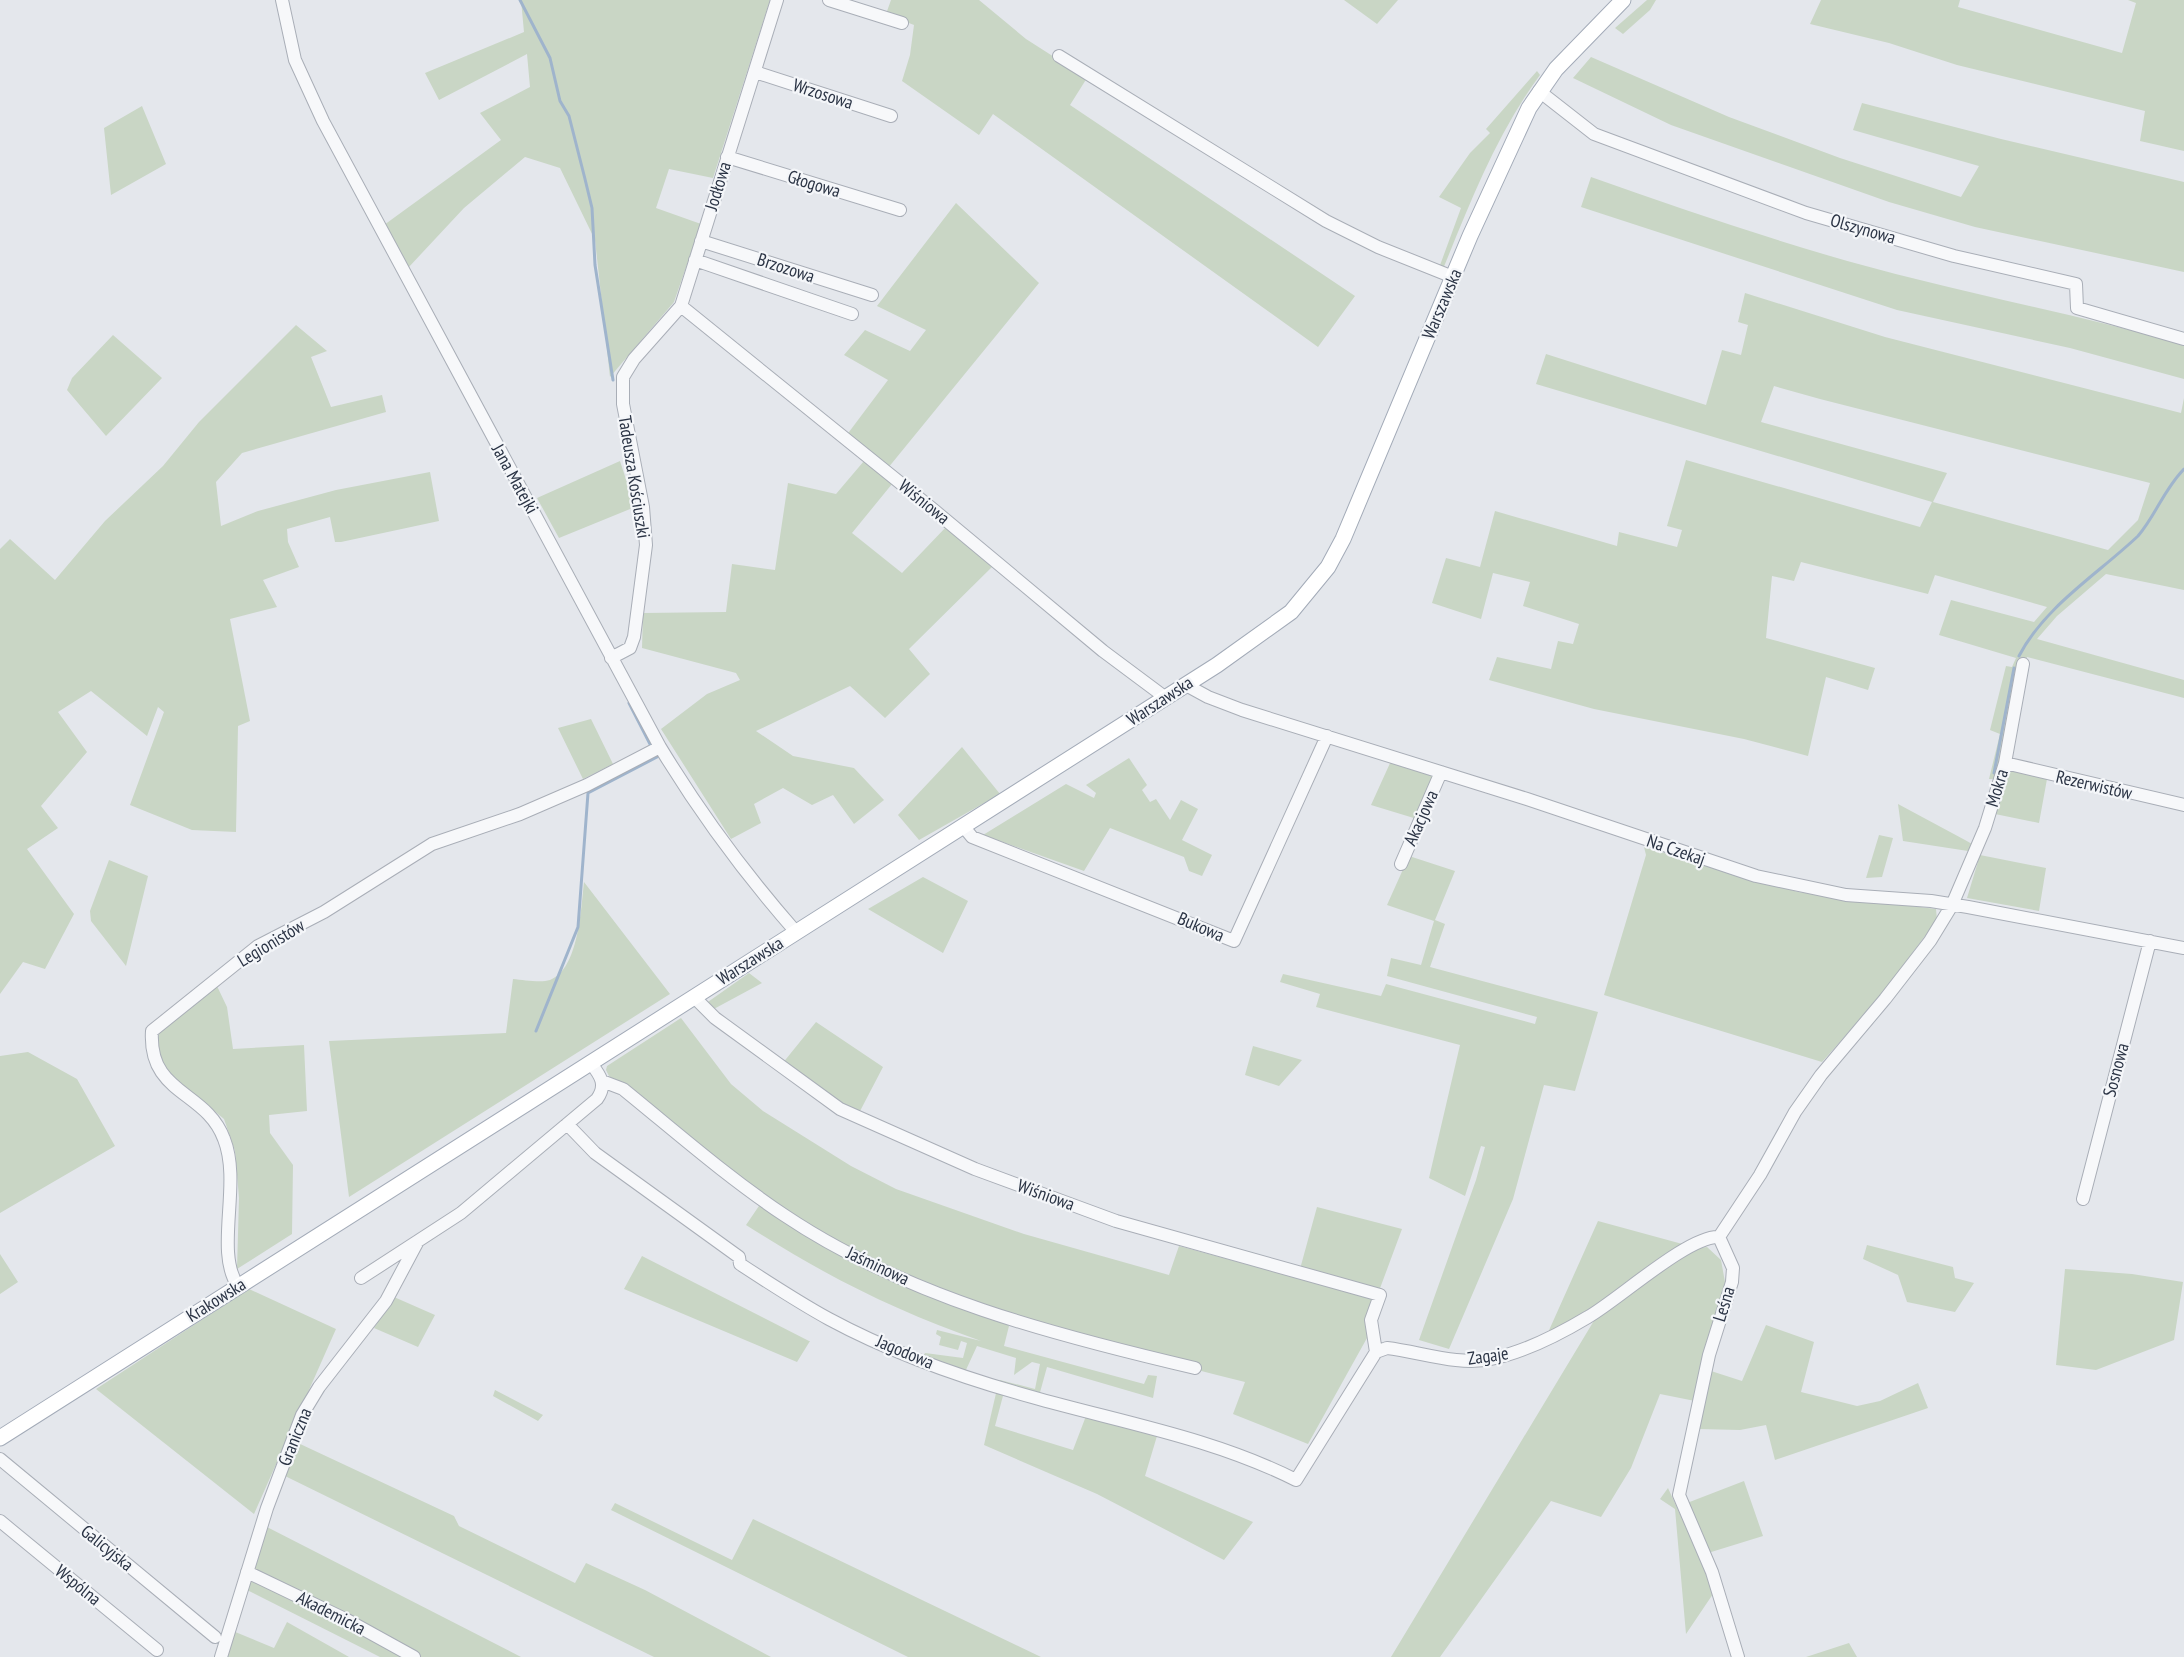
<svg xmlns="http://www.w3.org/2000/svg" width="2184" height="1657" font-family="'PT Sans Narrow',sans-serif">
<style>
.green{fill:#c9d6c5;fill-rule:evenodd}
.lines{fill:none;stroke-linecap:round;stroke-linejoin:round}
.stream{stroke:#9fb4cc;stroke-width:3}
.minor-casing{stroke:#a9aeb7;stroke-width:14}
.major-casing{stroke:#a3abb8;stroke-width:17}
.minor{stroke:#f7f8fa;stroke-width:12}
.major{stroke:#fff;stroke-width:15}
.labels{text-anchor:middle;stroke-width:4.5;stroke-linejoin:round;paint-order:stroke}
.street-label{font-size:18px;fill:#2b3445;stroke:#f4f6f9}
</style>
<rect width="100%" height="100%" fill="#e4e7ec"/>
<path class="green" d="M521,0H770L713,178L669,169L656,208L701,224L674,302L610,377L595,240L560,168L525,157L464,208L408,268L384,225L501,140L480,113L530,87L527,54L439,100L425,73L524,32Z
M891,0H979L1026,39L1087,78L1070,105L1355,296L1318,347L993,114L979,135L902,81L910,55L914,25L886,14Z
M1344,0H1398L1377,24Z
M1647,0H1656L1650,10L1623,34L1615,28Z
M1821,0H1960L1958,7L2122,53L2136,3L2128,0H2184V151L2140,141L2145,111L1957,65L1889,43L1810,24Z
M1591,57L1729,117L1840,158L1961,197L1979,166L1853,130L1862,103L2001,139L2184,182V272L1975,227L1889,202L1671,125L1573,78Z
M1537,71L1540,75C1497,133 1470,203 1443,269L1439,268L1461,208L1439,197L1470,153L1490,133L1486,129Z
M142,106L166,164L111,195L104,128Z
M1591,177C1699,215 1808,253 1920,280C2008,302 2096,320 2184,344V379L2070,348L1897,310L1581,207Z
M956,203L1039,283L888,468L846,436L888,380L844,355L865,330L910,351L926,330L877,306Z
M1745,293L1885,337L2181,413L2184,398V590L2106,574L2057,616L2037,639L2184,680V698L2027,657L2013,737L1996,779H1989L2000,734L1990,730L2006,666L2012,667L2016,658L1939,635L1951,600L2034,622L2047,607L1935,575L1928,594L1801,562L1794,581L1772,576L1766,638L1875,668L1868,690L1826,677L1808,756L1744,739L1594,709L1489,680L1497,657L1551,669L1558,641L1573,644L1579,624L1523,606L1530,582L1493,573L1481,619L1432,603L1446,558L1480,567L1495,511L1617,546L1619,532L1677,547L1682,530L1667,526L1686,460L1920,527L1932,502L1536,384L1546,354L1706,405L1722,350L1741,355L1748,325L1738,322ZM1774,386L1820,399L2150,483L2138,520L2108,550L1933,502L1947,473L1761,422Z
M296,325L327,351L311,357L331,407L382,395L386,412L242,453L216,482L221,526L258,511L336,490L430,472L439,521L341,542H335L330,517L287,529L288,542L299,567L263,580L277,607L230,619L250,721L238,726L236,832L192,830L130,805L164,712L158,707L147,736L91,691L58,712L87,752L41,806L58,828L27,849L74,914L45,969L23,962L0,994V549L10,539L55,580L105,521L163,466L199,422Z
M113,335L162,378L106,436L67,390L72,378Z
M620,461L635,507L559,538L537,498Z
M864,461L892,484L852,533L902,573L947,526L993,566L909,649L930,674L885,718L850,686L756,731L793,756L854,768L884,800L854,824L833,795L812,805L783,788L754,804L761,823L731,839L661,729L707,694L740,680L736,673L642,648L643,613L726,612L732,564L775,570L788,483L836,494Z
M591,719L613,764L583,779L558,728Z
M962,747L1000,794L919,840L898,815Z
M1129,758L1147,785L1142,790L1150,802L1156,799L1170,820L1181,800L1198,809L1182,840L1212,855L1202,876L1189,871L1184,857L1110,828L1084,871L983,835L1066,784L1094,798L1096,793L1086,785Z
M1391,761L1435,775L1417,819L1371,805Z
M2008,770H2021L2047,779L2039,823L1995,814Z
M1898,804L1965,840L1972,844L1968,851L1903,841Z
M1879,835L1893,838L1882,877L1866,878Z
M1644,847L1798,892L1936,909L1937,920L1878,999L1822,1062L1604,995L1646,855Z
M1980,855L2046,868L2039,911L1967,898Z
M1409,856L1455,871L1435,920L1445,924L1430,967L1598,1012L1575,1091L1544,1085L1513,1199L1449,1349L1419,1340L1476,1180L1485,1147L1481,1146L1465,1196L1429,1178L1460,1045L1316,1007L1320,994L1280,982L1283,974L1381,996L1386,984L1535,1024L1537,1017L1387,976L1391,958L1421,965L1434,921L1387,905Z
M109,860L148,876L126,966L91,921L90,911Z
M923,877L968,901L943,953L868,909Z
M584,882L670,994L349,1197L329,1041L506,1033L513,979C524,980 541,983 550,980C579,969 581,907 584,882Z
M749,973L762,983L712,1010L705,1004Z
M216,984L227,1007L233,1049L304,1045L307,1111L269,1115L270,1133L293,1165L292,1234L237,1269L239,1198L235,1151L224,1119L162,1068L157,1040L161,1028Z
M681,1018L731,1084L763,1111L851,1166L896,1189L1024,1234L1169,1275L1179,1246L1371,1298C1375,1311 1366,1324 1367,1338L1308,1444L1233,1414L1245,1382C1111,1348 962,1310 840,1246C755,1201 686,1131 609,1076L606,1070L607,1066Z
M816,1022L883,1067L859,1113L833,1099L782,1064Z
M1253,1046L1302,1060L1279,1086L1245,1075Z
M28,1052L77,1079L115,1146L0,1213V1056Z
M761,1203L800,1230L1000,1319L1009,1326L1004,1346L1144,1384L1148,1375L1157,1376L1153,1398L1047,1367L1039,1396L998,1384L1000,1380L1035,1389L1040,1364L1032,1362L1014,1375L1016,1358L977,1346L965,1372L922,1358L925,1353L963,1358L967,1343L961,1341L958,1350L939,1345L941,1337L936,1334L937,1330L981,1341C893,1310 824,1275 746,1225Z
M1317,1207L1402,1229L1379,1291L1300,1269Z
M1598,1221L1686,1245L1589,1311L1546,1337Z
M1867,1245L1953,1267L1955,1278L1974,1283L1955,1312L1907,1302L1898,1275L1863,1259Z
M1707,1247L1721,1260L1725,1282L1695,1401L1660,1394L1631,1468L1601,1517L1551,1501L1440,1657H1391L1595,1319L1692,1249Z
M0,1254L18,1282L0,1294Z
M642,1256L809,1341H810L797,1362L624,1289Z
M2065,1269L2132,1274L2183,1282L2174,1340L2096,1370L2056,1365Z
M249,1289L336,1329L254,1514L96,1389Z
M394,1297L435,1315L418,1347L374,1328Z
M1766,1325L1814,1342L1801,1392L1857,1406L1880,1401L1918,1383L1928,1408L1775,1460L1766,1425L1740,1430L1698,1429L1711,1371L1742,1381Z
M997,1389L1004,1392L995,1426L1073,1450L1086,1416L1157,1436L1145,1476L1253,1522L1224,1560L1097,1494L984,1445Z
M495,1390L543,1415L538,1421L493,1396Z
M298,1443L454,1516L459,1526L575,1583L586,1563L645,1590L771,1657H654L285,1476Z
M1744,1481L1763,1536L1708,1553L1687,1503Z
M1668,1488L1715,1591L1686,1634L1675,1509L1660,1499Z
M615,1503L732,1560L753,1519L1041,1657H908L611,1510Z
M265,1526L521,1657H380L247,1590Z
M287,1622L349,1657H223L228,1629L274,1648Z
M1849,1643L1857,1657H1806Z"/>
<g class="lines">
<path class="stream" d="M520,0L550,58L560,101L569,116L585,179L592,208L595,265L613,380
M2019,656C2045,606 2098,574 2138,536C2156,515 2164,489 2184,469
M629,703L651,746
M1994,773L2014,668
M536,1031L578,927L588,793L657,757"/>
<defs>
<path id="minor" d="M282,0L295,60L323,121L660,747C700,813 745,874 796,932
M829,0L902,23
M1059,56L1326,221L1378,247L1453,277
M755,72L891,116
M1539,91L1594,134L1806,213L1954,256L2076,284L2077,308L2184,339
M727,157L900,210
M701,241L872,295
M695,260L852,314
M681,306L935,511L1103,651L1166,698
M611,658L630,648L634,637L646,545L643,507L623,404V377L634,359L681,306L777,0
M1186,685L1208,697L1242,710L1527,799L1756,876L1846,895L1931,901L1968,907L2184,948
M2005,763L2184,805
M963,826L972,837L1234,941L1327,736
M1401,864L1441,772
M694,997L715,1018L840,1109L975,1169L1116,1221L1380,1295L1371,1320L1376,1352
M602,1081L623,1089C676,1132 727,1177 784,1215C906,1297 1054,1335 1195,1368
M567,1124L595,1153L739,1257L740,1264C769,1283 798,1302 829,1319C892,1353 963,1378 1032,1397C1120,1422 1213,1438 1296,1480L1376,1352L1387,1348C1421,1352 1458,1366 1491,1359C1525,1352 1558,1335 1588,1317C1618,1300 1689,1235 1719,1237
M2083,1199L2150,941
M1719,1237L1760,1175L1795,1112L1821,1075L1885,999L1930,941L1952,905L1985,828L2005,763L2023,664
M1719,1237L1733,1268L1732,1282L1709,1355L1679,1495L1712,1572L1738,1657
M361,1278L461,1213L597,1099C608,1084 599,1074 590,1062
M238,1286C214,1251 242,1184 224,1139C206,1090 148,1095 152,1031L258,946L324,912L432,844L520,814L587,785L660,747
M0,1459L215,1637
M0,1521L157,1650
M247,1572L347,1620L414,1657
M221,1657L267,1508L302,1415L319,1387L386,1301L418,1241"/>
<path id="major" d="M0,1438L1217,665L1291,612L1328,567L1343,539L1470,236L1529,108L1556,69L1623,0"/>
</defs>
<use href="#minor" class="minor-casing"/>
<use href="#major" class="major-casing"/>
<use href="#minor" class="minor"/>
<use href="#major" class="major"/>
</g>
<g class="labels">
<g class="street-label">
<text transform="translate(823 94) rotate(18)" y="6">Wrzosowa</text>
<text transform="translate(814 184) rotate(17)" y="6">Głogowa</text>
<text transform="translate(718 186) rotate(-73)" y="6">Jodłowa</text>
<text transform="translate(1863 229) rotate(16)" y="6">Olszynowa</text>
<text transform="translate(786 268) rotate(18)" y="6">Brzozowa</text>
<text transform="translate(1442 304) rotate(-67)" y="6">Warszawska</text>
<text transform="translate(634 477) rotate(81)" y="6">Tadeusza Kościuszki</text>
<text transform="translate(515 479) rotate(61)" y="6">Jana Matejki</text>
<text transform="translate(924 502) rotate(39)" y="6">Wiśniowa</text>
<text transform="translate(1160 701) rotate(-33)" y="6">Warszawska</text>
<text transform="translate(2094 785) rotate(13)" y="6">Rezerwistów</text>
<text transform="translate(1997 788) rotate(-73)" y="6">Mokra</text>
<text transform="translate(1421 818) rotate(-66)" y="6">Akacjowa</text>
<text transform="translate(1676 850) rotate(19)" y="6">Na Czekaj</text>
<text transform="translate(1201 927) rotate(23)" y="6">Bukowa</text>
<text transform="translate(271 943) rotate(-31)" y="6">Legionistów</text>
<text transform="translate(750 961) rotate(-32)" y="6">Warszawska</text>
<text transform="translate(2116 1070) rotate(-75)" y="6">Sosnowa</text>
<text transform="translate(1046 1195) rotate(20)" y="6">Wiśniowa</text>
<text transform="translate(878 1266) rotate(25)" y="6">Jaśminowa</text>
<text transform="translate(216 1300) rotate(-32)" y="6">Krakowska</text>
<text transform="translate(1724 1304) rotate(-73)" y="6">Leśna</text>
<text transform="translate(905 1352) rotate(23)" y="6">Jagodowa</text>
<text transform="translate(1488 1356) rotate(-8)" y="6">Zagaje</text>
<text transform="translate(295 1437) rotate(-68)" y="6">Graniczna</text>
<text transform="translate(107 1548) rotate(39)" y="6">Galicyjska</text>
<text transform="translate(78 1585) rotate(39)" y="6">Wspólna</text>
<text transform="translate(331 1613) rotate(27)" y="6">Akademicka</text>
</g>
</g>
</svg>
